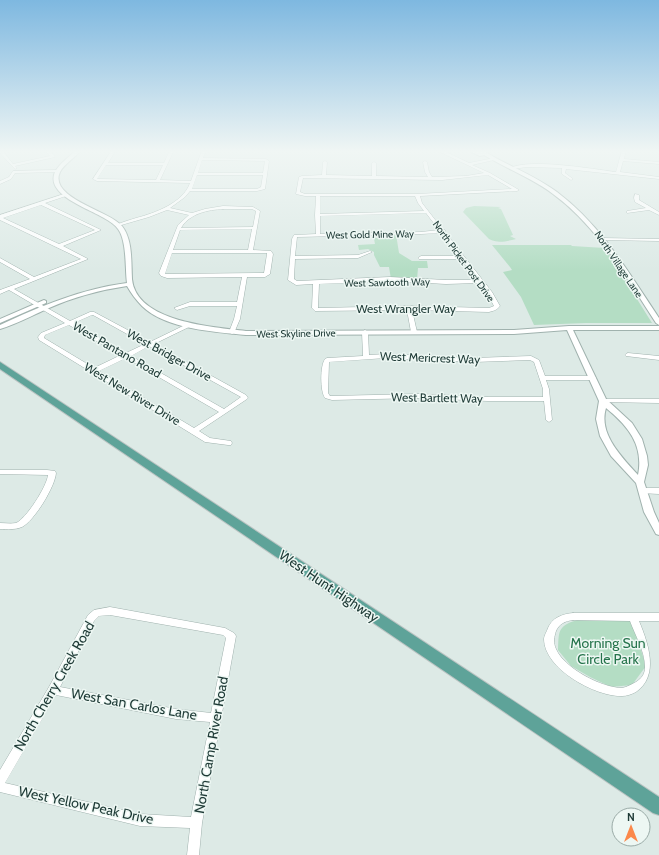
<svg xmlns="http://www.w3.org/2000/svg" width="659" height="855" font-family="Cabin,sans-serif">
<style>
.green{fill:#b4ddc4}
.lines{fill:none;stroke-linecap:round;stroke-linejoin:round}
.minor-casing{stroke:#a0b2ae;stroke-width:1}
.tertiary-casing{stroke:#a0b2ae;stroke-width:2}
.primary-casing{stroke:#bcc4c3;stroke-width:2}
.minor{fill:#fff;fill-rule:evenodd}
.tertiary{fill:#fff;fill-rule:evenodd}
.primary{fill:#5ea399;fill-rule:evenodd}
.labels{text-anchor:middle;stroke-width:3;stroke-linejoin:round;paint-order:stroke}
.far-street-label{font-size:10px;fill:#1e3a36;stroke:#edf7f3}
.street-label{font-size:12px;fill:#1e3a36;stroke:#edf7f3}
.near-street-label{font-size:14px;fill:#1e3a36;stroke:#edf7f3}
.near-park-label{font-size:14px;fill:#26744c;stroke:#edf7f3}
</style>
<rect width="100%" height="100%" fill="#ddeae6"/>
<path class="green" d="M474,206L501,207L498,208L501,209L513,235L510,236L516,239C507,241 498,244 489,239L463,212L466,208Z
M373,234H396L399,253L412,261H427L428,268H418L417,279H391L389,267H380L374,255V252L368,249L359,250L358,245L375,244Z
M492,245H571L572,246L605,248L652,323H586L534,325L521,297L503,272L512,270L510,267Z
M577,620L632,621L646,666L632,685L611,687L590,677L571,666L558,650C559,632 557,626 577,620Z"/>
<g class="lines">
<defs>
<path id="minor" d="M0,150H2L13,164L50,156L45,150H49L55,157L15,166L17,168L15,169L0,153Z
M112,150H116L108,163H164L170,150H174L160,180L191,181L202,150H206L203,158L266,159L269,161L265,189L257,191H190L185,197L170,208L192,213L205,209L223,206L253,207L260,211L253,250L271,251L273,254L270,274L265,277H247L240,319L234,333L232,334L229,332L234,319L237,306H190L177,310L174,308L190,302H237L242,277L167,278L161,276L159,273L178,225L189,215L167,210L149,217L118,226L116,225C122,222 130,220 136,218C155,213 183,203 190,183L97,181L93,179ZM202,160L265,161L263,173H198ZM106,165H163L156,180L97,179ZM197,175H263L261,187L257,189H192ZM223,209H252L256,211L253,227L181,228C190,213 208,210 223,209ZM252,229L248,250H173L180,230ZM172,253H267V254L264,273L165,274Z
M436,150H442L469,163L494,158V160L472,165L490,173L519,190L517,191L420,196L422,203L443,230H445V232L492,292L500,306C497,310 493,311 489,312L412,310L417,332L414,334L411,332L407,310L315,311L312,308L313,284L296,285L288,280L292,239L294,235H296L316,234L315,215L316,196H305L296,194L299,177L302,176L322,175L323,162L325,161L327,162L326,175L372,176V163L374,162L376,163V176L428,177L425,172L423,162L425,161L427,162L429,172L432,177L466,176L484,173ZM488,175L512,189L417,194H305L300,192L303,178L442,180ZM320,196H415L418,203L424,211L320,214ZM426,213L439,230L421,232L320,234V216ZM441,233L458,256H421L418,258L419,259H461L477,280H446L390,277L297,281L294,279L295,259L358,258L372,252L370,251L358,255L295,256L297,237L421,234ZM390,281L446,284L479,283L487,293L494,306L489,308L409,306L318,308L319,284Z
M622,150H626L624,159L659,162V164L623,161L620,172L659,177V179L566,169L565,173L573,179L571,180L562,174V168L527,167L512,169L510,168C530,158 593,169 616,172Z
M58,170L60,171L59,172L15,173L11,179L0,184V181L9,177L13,171Z
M64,194L66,195V196L45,203L101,230L63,246L88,259L14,289L70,321L90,312H94L150,342L187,324H191V326L154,344L246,395L248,398L247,399L199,431L210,438L231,441L232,443L231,445H228L205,442L39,340L38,337L41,333L65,323L9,290L0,294V290L30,279L0,262V258L34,277L81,259L0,220V215ZM41,205L95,230L59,244L3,218ZM92,315H93L145,344L126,353L74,323ZM69,325L121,355L94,368L44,338L45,335ZM149,346L241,397L224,409L131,356ZM126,358L219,412L194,428L99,371Z
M635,194L639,195V200L659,212V215L649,210L627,213V211L646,208L635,202L634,198Z
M601,238L659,239V241L603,240L601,239Z
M365,330L368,332L369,355L386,354L474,358L531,356L539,360L545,376H593L596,378L593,380H546L549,389L552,420L549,422L546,420L544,401H488L418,398L332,400L325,398C320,391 320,366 325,359L327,358L363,356L362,332ZM386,358L474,362L530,360L534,362L543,389V397H488L418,394L330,396L328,393L329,362Z
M628,353L659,356V360L626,356L625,355L626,354Z
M603,399H659V403L601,402L600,401L601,400Z
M0,470H47L55,471L56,473C55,487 34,521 22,527C15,530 7,529 0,529V523C5,523 11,524 16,523C26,519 47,486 48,475L0,474Z
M643,488H659V494L640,493L639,491L640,489Z
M110,607L225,628L234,633L236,636L202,823L199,855H187L190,828L140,826L0,792V770L49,687L88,615L94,610ZM110,615L223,635L226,638L211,713L176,709L60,687L94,621L99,616ZM56,695L176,719L210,722L191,817L140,814L5,783Z
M573,613H659V621H639C649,645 659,676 636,692C632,694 627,696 622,696C596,697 544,669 544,639C544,636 547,631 548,628C552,618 562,614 573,613ZM573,620L630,621C635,635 645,651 645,667C645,674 642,678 636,682C632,684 627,687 622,688C602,688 564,668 556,649C553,643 554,637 556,631C559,624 565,621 573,620Z"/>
<path id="tertiary" d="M76,150H81C75,158 64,164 60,172C48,198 110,211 122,226C133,240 131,262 132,279C136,322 213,327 246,331L514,330L569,326H659V330H573L606,399L632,423L642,439L647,456L648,465L644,482L654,512L659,523V535L656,534L644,512L636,483L611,456L600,436L596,419L599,401L567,330L514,334L246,335C215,332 165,329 142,306C136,300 131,293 127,286C100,290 74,297 49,308C33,315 17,324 0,329V325C41,306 81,289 127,283C125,268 127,241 118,229C107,212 43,200 55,172C59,164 69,157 76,150ZM606,408C628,426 644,445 638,475C622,457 598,434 606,408Z
M467,150L478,152L476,150H482C506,165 534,175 557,192C601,225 629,273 659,318V325L656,323C626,277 598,227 553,194C532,178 507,169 484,155L480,156Z
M44,300L46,301V303L0,323V319Z"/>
<path id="primary" d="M0,362L659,797V815L653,813L0,369Z"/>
</defs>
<use href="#minor" class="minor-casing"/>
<use href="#tertiary" class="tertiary-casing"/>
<use href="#primary" class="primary-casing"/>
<use href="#minor" class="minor"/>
<use href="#tertiary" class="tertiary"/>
<use href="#primary" class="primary"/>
</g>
<linearGradient id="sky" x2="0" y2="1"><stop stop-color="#7eb8e0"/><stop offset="0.56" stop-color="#f0f6f4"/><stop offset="1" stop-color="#f0f6f4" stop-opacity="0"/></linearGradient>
<rect width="659" height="270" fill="url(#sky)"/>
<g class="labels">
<g class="far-street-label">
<text transform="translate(370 234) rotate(-1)" y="4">West Gold Mine Way</text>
<text transform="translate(464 261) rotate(54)" y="4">North Picket Post Drive</text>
<text transform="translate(619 264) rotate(56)" y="4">North Village Lane</text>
<text transform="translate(387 282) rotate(-1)" y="4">West Sawtooth Way</text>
<text transform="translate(296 333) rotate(-1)" y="4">West Skyline Drive</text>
</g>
<g class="street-label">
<text x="406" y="313">West Wrangler Way</text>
<text transform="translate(117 350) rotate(30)" y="4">West Pantano Road</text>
<text transform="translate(169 355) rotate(29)" y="4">West Bridger Drive</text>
<text transform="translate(430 358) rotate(2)" y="4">West Mericrest Way</text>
<text transform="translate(132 394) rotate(31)" y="4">West New River Drive</text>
<text transform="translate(437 398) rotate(1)" y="4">West Bartlett Way</text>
</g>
<g class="near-street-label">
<text transform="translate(329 586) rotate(34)" y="5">West Hunt Highway</text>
<text transform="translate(54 686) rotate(-60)" y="5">North Cherry Creek Road</text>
<text transform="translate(134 704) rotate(10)" y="5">West San Carlos Lane</text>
<text transform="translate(211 745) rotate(-80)" y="5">North Camp River Road</text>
<text transform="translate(86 805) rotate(12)" y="5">West Yellow Peak Drive</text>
</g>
<g class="near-park-label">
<text x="608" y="648">Morning Sun<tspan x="608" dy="16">Circle Park</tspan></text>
</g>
</g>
<g transform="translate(631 827)"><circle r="19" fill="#edf7f3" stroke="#9aaba7"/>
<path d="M0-3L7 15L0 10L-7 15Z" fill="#fb884a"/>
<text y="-6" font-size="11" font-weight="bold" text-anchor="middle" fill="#1e3a36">N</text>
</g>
</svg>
